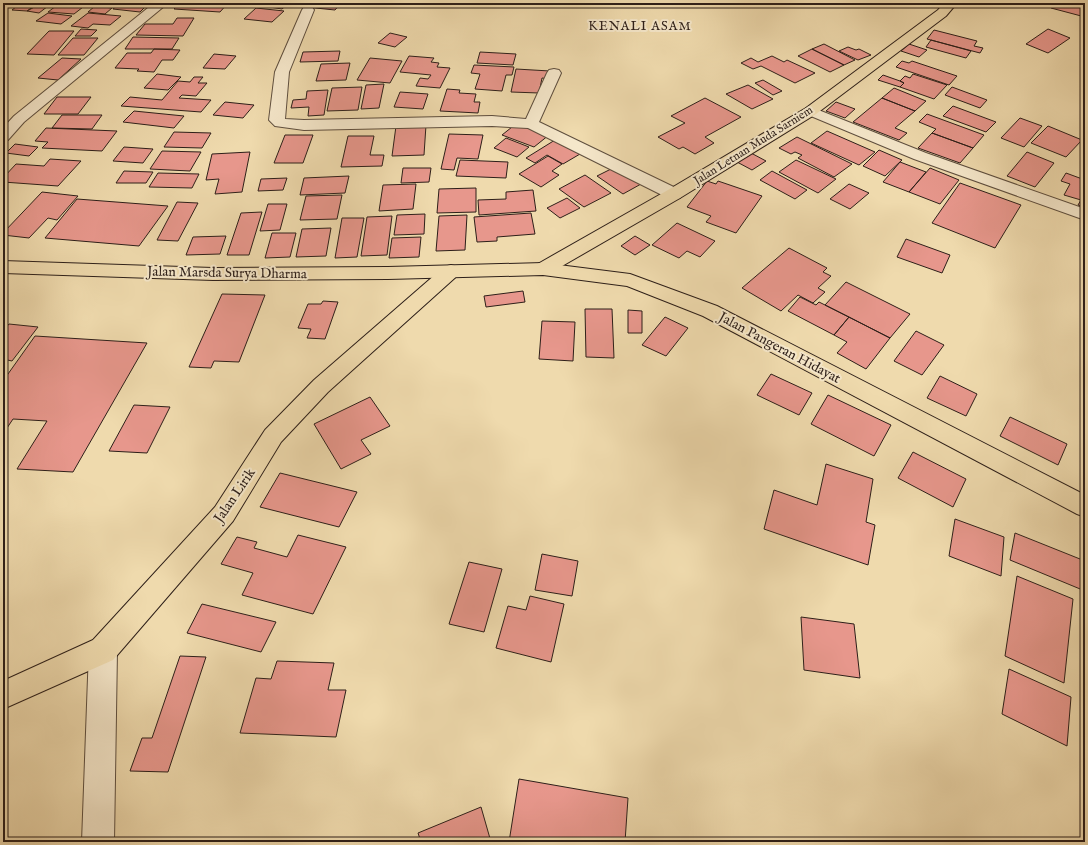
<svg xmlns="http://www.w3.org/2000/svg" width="1088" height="845" font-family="'IM FELL English',serif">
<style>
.building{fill:#e7978c;stroke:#2d1f19}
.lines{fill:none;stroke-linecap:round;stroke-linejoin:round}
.minor-casing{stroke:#5e4e3e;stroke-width:2}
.major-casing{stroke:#2d1f19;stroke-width:2}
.highway-casing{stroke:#2d1f19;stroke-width:2}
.minor{fill:#f5e7ca;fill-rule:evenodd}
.major{fill:#efdaad;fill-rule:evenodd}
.highway{fill:#efdaad;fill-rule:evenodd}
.labels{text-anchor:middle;stroke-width:4;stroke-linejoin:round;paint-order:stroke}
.far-street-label{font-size:12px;fill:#2d1f19;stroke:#f5e7ca}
.far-quarter-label{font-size:13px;letter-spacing:1px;fill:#2d1f19;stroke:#f5e7ca}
.street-label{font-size:14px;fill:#2d1f19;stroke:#f5e7ca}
</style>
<rect width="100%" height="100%" fill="#efdaad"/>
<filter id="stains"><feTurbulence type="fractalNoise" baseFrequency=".005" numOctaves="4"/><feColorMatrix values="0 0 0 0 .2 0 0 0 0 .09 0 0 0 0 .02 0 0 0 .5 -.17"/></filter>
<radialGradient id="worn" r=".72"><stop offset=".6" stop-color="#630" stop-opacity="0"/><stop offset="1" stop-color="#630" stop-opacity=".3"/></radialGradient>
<path class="building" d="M21,3H38L27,11L12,10Z
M42,3H52L39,13L27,11Z
M60,3H73L87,4L74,14L48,12Z
M180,3H228L220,12L174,9Z
M252,3H289L282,9L251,4Z
M309,3H341L335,10L306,7Z
M1056,3H1063L1085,9V17L1051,8Z
M119,4L145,7L140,12L113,9Z
M95,6L112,8L105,14L88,12Z
M256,8L284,11L272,22L244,19Z
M48,13L72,16L61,24L36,21Z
M88,13L121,16L110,25L93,24L88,28L71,26Z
M177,18H194L183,36L136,35L145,24H173Z
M81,29L97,30L91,36H75Z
M1048,29L1070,38L1048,53L1026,44Z
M934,30L977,41L974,46L983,48L980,53L927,39Z
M49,31H74L54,55L27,54Z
M390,33L407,37L395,47L378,43Z
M133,37L179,38L172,49H125Z
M73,38H98L84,55H58Z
M931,40L971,51L966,58L926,47Z
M824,44L855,60L844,65L812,49Z
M909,44L927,50L919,57L901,51Z
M848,47L856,50L859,49L871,55L858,60L839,51Z
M154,49L180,50L173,60H162L154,72L137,71L139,69L115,68L127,53H151Z
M812,49L844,65L830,72L798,56Z
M340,51L338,61L300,62L303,52Z
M480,52L516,54L513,65L477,63Z
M214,54L236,56L225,69L203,68Z
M409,56L434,58L431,62L439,63L437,67L450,68L440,88L416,86L420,78L428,79L431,75L400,72Z
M772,56L784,62L787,60L815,73L795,83L761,66L753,69L741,63L751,58L758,62Z
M62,58L81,59L58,80L38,78Z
M370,58L402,61L390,83L357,80Z
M902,61L909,63L912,61L957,76L949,85L896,67Z
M350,63L346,80L316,81L321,64Z
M474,65L514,67L512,75H506L502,91L475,89L480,74L471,73Z
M516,69L550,71L549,79L542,78L539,93L511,92Z
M157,74L181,77L168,90L144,88Z
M913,74L947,85L934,99L900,87L904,83L900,81L905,76L910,78Z
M883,75L900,81L904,83L900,87L878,80Z
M194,77H203L198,83H207L196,96L182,95L179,98L211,100L201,112L121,106L130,97L162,100L178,81L190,82Z
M763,80L782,91L773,95L755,83Z
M384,84L379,108L361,109L366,85Z
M748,85L773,99L752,109L726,94Z
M362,87L358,110L327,111L332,88Z
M952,87L987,100L980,108L945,95Z
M894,88L926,101L915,111L882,98Z
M447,89L460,90L459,93L476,94L474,102H480L478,113L440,111Z
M328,90L324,115L308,116L309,107L291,108L293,100L306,99L307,91Z
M400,92L428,94L423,109L394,107Z
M57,97H91L78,114H44Z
M705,98L741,117L705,137L714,143L695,154L683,147L679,149L658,137L685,123L671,116Z
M882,98L915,111L895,128L907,133L899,140L853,122Z
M225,102L254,105L243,118L213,115Z
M836,102L855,109L845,118L826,111Z
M953,106L996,122L986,132L943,116Z
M134,111L184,116L174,128L123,122Z
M927,114L984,135L973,148L932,133L936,129L919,122Z
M62,115H102L92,129L52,128Z
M1020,118L1042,126L1024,147L1001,138Z
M517,123L549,135L534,147L502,135Z
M426,125L424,155L392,156L396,126Z
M1048,126L1082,140L1066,157L1031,143Z
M46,128L117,131L102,151L42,148L48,142L35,141Z
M827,131L875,152L859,165L811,143Z
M174,132L211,133L202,148L164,147Z
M932,133L973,148L960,163L918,148Z
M449,134L483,135L478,159L457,158L454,170L441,169Z
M285,135H313L303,163H274Z
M348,136H374L370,155H384L382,166L341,167Z
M797,137L852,164L834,177L798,158L802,155L795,152L791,154L779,148Z
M506,138L529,147L517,157L494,148Z
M555,140L580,154L563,164L547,155L535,163L526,158Z
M15,144L38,147L29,156L6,153Z
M124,147L153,149L143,163L113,161Z
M879,150L902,160L885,176L863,166Z
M162,151L201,152L190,171L150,169Z
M250,152L242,192L215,194L219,179L206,180L212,154Z
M1027,152L1054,163L1035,187L1007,176Z
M751,153L766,161L752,170L737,162Z
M548,156L562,164L552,171L559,175L541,187L519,174Z
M50,159L81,161L58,186L3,182V178L16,164L44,166Z
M460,160L508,162L506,178L456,176Z
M796,160L836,179L818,193L779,172Z
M900,162L926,172L909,192L883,182Z
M615,167L641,184L623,194L597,176Z
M403,168H431L429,182L401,183Z
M930,168L959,180L940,204L909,192Z
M124,171L153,172L146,183H116Z
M772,171L807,190L795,199L760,180Z
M158,173L199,174L192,188L149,187Z
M1066,173L1085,180V208L1078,205L1081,200L1064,195L1070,184L1061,181Z
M585,175L611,193L584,207L559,189Z
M349,176L345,193L300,195L304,178Z
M287,178L283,190L258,191L261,179Z
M707,181L716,184L718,181L762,196L736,233L706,222L711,216L687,207Z
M960,183L1021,205L995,248L932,223Z
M416,184L413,209L379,211L383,185Z
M849,184L869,193L850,209L830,199Z
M476,188V212L437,213L439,189Z
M533,190L536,211L479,215L478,200L506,199V192Z
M42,192L78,196L57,220L48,218L29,238L3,235V233Z
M342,195L337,219L300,220L306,196Z
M567,198L580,208L560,218L547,208Z
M77,199L168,206L139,246L45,238Z
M177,202L198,203L178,241L157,240Z
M268,204H287L280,230L260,231Z
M262,212L249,255H227L241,213Z
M531,213L535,234L497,237V241L477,242L474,217Z
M425,214L424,234L394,235L397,215Z
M467,215L465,250L436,251L439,216Z
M392,216L387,255L361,256L367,217Z
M342,218H364L357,257L335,258Z
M677,223L715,241L700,257L687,251L679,258L652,245Z
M331,228L326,256L296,257L302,229Z
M272,233H296L290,257L265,258Z
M226,236L220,254L186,255L193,237Z
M635,236L650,245L635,255L621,246Z
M421,237L419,257L389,258L392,238Z
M906,239L950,255L942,273L897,257Z
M789,248L827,268L823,272L831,276L818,288L825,292L813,303L798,295L781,311L742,288Z
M846,282L910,314L890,338L825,305Z
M523,291L525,302L486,307L484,296Z
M222,294L265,295L239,362L214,361L211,368L189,367Z
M800,297L816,305L819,302L849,317L834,335L788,311Z
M323,301L338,302L325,339L307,338L311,329L298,328L308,304H321Z
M585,309H612L614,358L586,357Z
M628,310L642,311V333H628Z
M665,317L688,328L666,356L642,345Z
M849,317L890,338L866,369L837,353L847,342L834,335Z
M542,321L575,322L573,361L539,359Z
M9,324L38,327L12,361L3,359V331Z
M916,331L944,345L922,375L894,361Z
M35,336L147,343L73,472L17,469L47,421L13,419L3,434V381Z
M771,374L812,393L799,415L757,395Z
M940,376L977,394L966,416L927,398Z
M828,395L891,425L874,456L811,424Z
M370,397L390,426L361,440L371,454L341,469L314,424Z
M134,405L170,407L147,453L109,451Z
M1010,417L1067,444L1058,465L1000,436Z
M913,452L966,479L953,507L898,478Z
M826,464L873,479L866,522L875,525L868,565L764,529L774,490L817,505Z
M280,473L357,492L339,527L260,507Z
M955,519L1004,537L1001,576L949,556Z
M1015,533L1085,561V591L1010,560Z
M298,535L346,547L313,614L242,595L253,573L221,564L237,537L257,542L254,548L287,557Z
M542,554L578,561L572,596L535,590Z
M469,562L502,569L484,632L449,624Z
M1017,576L1073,599L1064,683L1005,656Z
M530,596L564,604L551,662L496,648L508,606L526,610Z
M202,604L276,622L261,652L187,633Z
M801,617L854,624L860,678L804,670Z
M180,656L206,657L168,772L130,771L142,738H152Z
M277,661L334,663L328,690H346L336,737L240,733L256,678L271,679Z
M1009,669L1071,697L1067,746L1002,714Z
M519,779L628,798L625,842H509Z
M481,807L491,842H421L418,833Z"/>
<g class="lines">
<defs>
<path id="minor" d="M154,3H168L24,122L8,140L3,142V128L14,116Z
M308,6L312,7L314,10L289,72L285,119L304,120L492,116L526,119L547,73L549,70L554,69L559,70L561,73L539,122L680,190L682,194L680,198L674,199L668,198L528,128L492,126L304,130L275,126L269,120L275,72L302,10L304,7Z
M811,107L926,153L1085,209V220L914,159L806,114L804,111L806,108Z
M103,637L113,640L117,650L114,842H82L89,650L93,640Z"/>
<path id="major" d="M944,3H957L946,16L816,114L680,198L550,273L543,275L536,273L534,269L536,265L668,190L806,108L938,10Z
M451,265L458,267L460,271L458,275L328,392L281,442L233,521L113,660L3,709V681L93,640L215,507L265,430L314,380L444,267Z"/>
<path id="highway" d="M3,261L213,268L388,267L543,263L630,274L717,306L1085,495V517L1077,514L703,316L627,286L543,275L388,279L213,280L3,273Z"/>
</defs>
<use href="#minor" class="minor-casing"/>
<use href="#major" class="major-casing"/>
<use href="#highway" class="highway-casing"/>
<use href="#minor" class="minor"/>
<use href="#major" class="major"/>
<use href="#highway" class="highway"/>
</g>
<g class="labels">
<g class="far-street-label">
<text transform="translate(753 145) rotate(-32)" y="4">Jalan Letnan Muda Sarniem</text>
</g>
<g class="far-quarter-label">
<text x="640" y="30">KENALI ASAM</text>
</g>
<g class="street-label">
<text transform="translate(227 272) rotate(1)" y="5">Jalan Marsda Surya Dharma</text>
<text transform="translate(780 347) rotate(28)" y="5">Jalan Pangeran Hidayat</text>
<text transform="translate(234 495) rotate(-56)" y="5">Jalan Lirik</text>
</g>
</g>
<rect width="1088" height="845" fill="none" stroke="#efdaad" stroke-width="16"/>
<rect x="4" y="4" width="1080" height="837" fill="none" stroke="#2d1f19" stroke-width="2"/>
<rect x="8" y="8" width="1072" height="829" fill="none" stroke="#2d1f19"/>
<rect width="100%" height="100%" filter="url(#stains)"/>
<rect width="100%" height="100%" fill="url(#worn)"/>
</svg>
